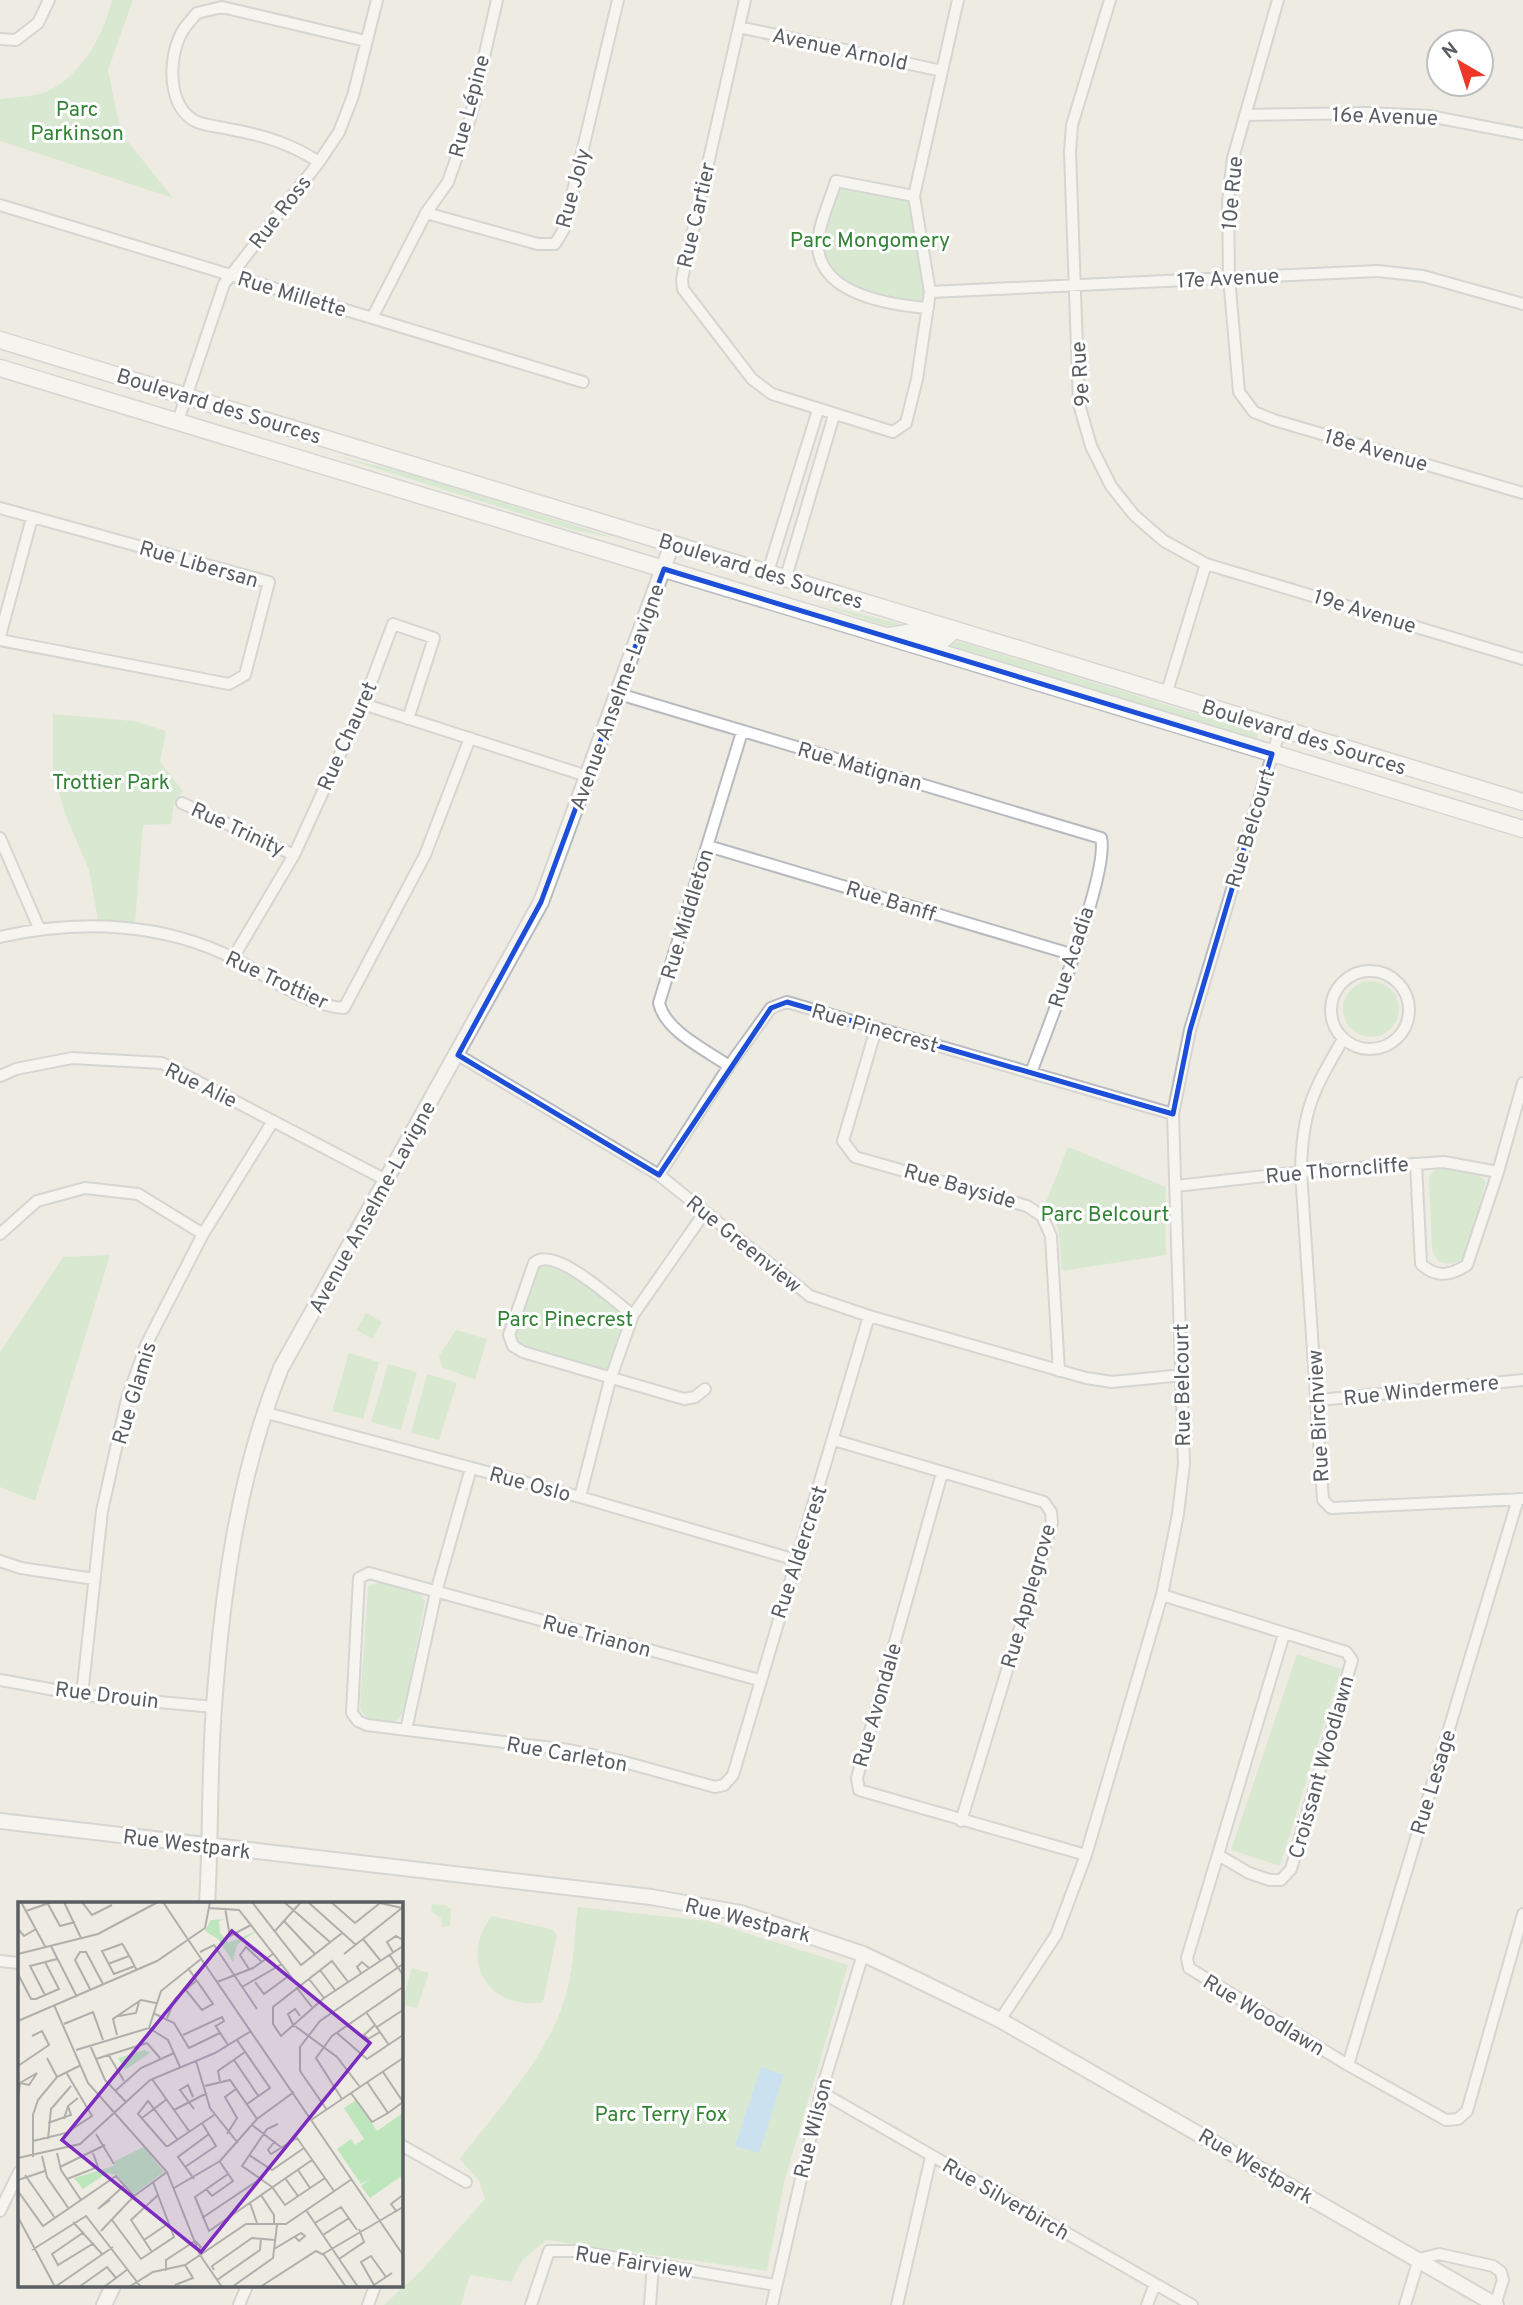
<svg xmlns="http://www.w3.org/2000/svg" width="1523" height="2305" font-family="Overpass,sans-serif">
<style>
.green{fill:#bee6bd}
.water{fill:#a1d6ff}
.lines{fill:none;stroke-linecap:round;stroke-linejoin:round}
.minor-casing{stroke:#b7babf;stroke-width:14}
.tertiary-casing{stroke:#b7babf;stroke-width:18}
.secondary-casing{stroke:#b8bbc1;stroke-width:19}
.minor{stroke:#fff;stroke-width:10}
.tertiary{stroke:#fff;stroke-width:14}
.secondary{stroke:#fff;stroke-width:16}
.marked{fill:none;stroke:#1d4ed8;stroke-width:5;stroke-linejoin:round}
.labels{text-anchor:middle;stroke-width:6;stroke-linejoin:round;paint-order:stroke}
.street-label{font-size:21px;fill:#5a5e63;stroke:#fff}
.park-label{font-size:21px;fill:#328335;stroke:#fff}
.inset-road{fill:none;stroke:#afafab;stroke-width:2}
.view{fill:#7b2cbf;fill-opacity:0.15;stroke:#7b2cbf;stroke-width:3.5}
.inset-edge{fill:none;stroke:#5a5e63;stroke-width:3.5}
</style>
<rect width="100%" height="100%" fill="#eeebe2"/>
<path class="green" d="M112,0H133L108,70L121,133L173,198L0,141V99C14,97 30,97 43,93C81,78 103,36 112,0Z
M835,184L914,196L928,308L853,290L819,257Z
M330,454L418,476L615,538L573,530Z
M816,603L914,627L892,628Z
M958,641L1258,733L1256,740L949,646Z
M53,714L134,721L166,731L160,762L183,791L174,804L171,824L143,825L135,923L98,920L89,870L66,816L53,773Z
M1343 1009a28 28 0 1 1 56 0a28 28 0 1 1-56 0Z
M1068,1147L1166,1187V1255L1062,1271C1060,1247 1062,1223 1045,1204Z
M1438,1167L1479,1175L1486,1182L1466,1252C1461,1264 1450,1266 1438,1261L1432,1250L1429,1177Z
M110,1255L35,1501L0,1487V1352L63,1257Z
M549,1264L563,1269L625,1313L607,1372L527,1349L518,1343L514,1334L539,1266Z
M366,1313L382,1322L373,1339L356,1330Z
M456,1330L487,1339L475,1380L442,1367L439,1356Z
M349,1353L379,1362L363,1419L332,1411Z
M388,1364L417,1372L401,1430L371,1422Z
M427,1374L457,1383L439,1440L411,1433Z
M379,1581L419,1593L425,1601L404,1712L394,1723C381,1721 363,1722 360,1706L368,1587Z
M1297,1654L1341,1669L1280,1866L1231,1850Z
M432,1904L445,1905L451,1909L450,1926L442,1927L441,1919L431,1911Z
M578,1907L708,1921L848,1965L784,2183L767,2271L546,2240L522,2261L511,2282L470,2275L461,2305H384L420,2272L485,2199L479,2181L460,2159C498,2108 553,2052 568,1987C574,1962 574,1933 578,1907Z
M492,1916L551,1929L557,1935L543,2002C489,2012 457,1959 492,1916Z
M412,1968L429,1973L417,2008L401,2004Z"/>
<path class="water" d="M761,2067L784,2075L759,2153L735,2146Z"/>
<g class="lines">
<defs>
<path id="minor" d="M745,0L682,279L683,289L752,379L772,394L893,432L906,423L917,379L930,292L914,196L958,0
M1110,0L1072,125L1070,152L1079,404L1091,446L1111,486L1134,515L1164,541L1206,564L1523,659
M1278,0L1233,158L1228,201L1229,277L1239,392L1254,412L1274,420L1523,493
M739,27L942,71
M0,39L16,40L38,23L49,0
M1245,115L1368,113L1429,116L1523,134
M319,162C291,144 266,136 234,130C222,127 207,126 197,122C167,108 168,59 181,34C184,27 192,19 197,13L222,7L366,41
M914,196L836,181C830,201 814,233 819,254C828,296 892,305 928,308
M0,205L583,382
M426,213L538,244H555L564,229L618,0
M930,292L1378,271L1423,276L1523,304
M372,318L426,213L448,182L470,119L497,0
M178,421L224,284L319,162L339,132L353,96L377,0
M0,508L269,582L245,675L229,684L0,640
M768,572L818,410
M786,577L834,415
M0,636L32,518
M619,694L1101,838C1110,872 1046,1032 1031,1073
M1166,695L1206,564
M363,704L587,776
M182,803L294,855
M0,838L39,928
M708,846L1074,955
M0,937C78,919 164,922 237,960C269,977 307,1006 344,1008L425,855L470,738
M233,958L294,855L363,704L393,624L434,638L408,719
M1331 1010a39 39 0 1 1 78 0a39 39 0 1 1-78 0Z
M876,1029L843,1141L855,1157L1027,1206L1042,1216L1051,1236L1059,1371
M1343,1039C1313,1091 1302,1110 1301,1172L1323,1500L1331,1508L1523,1499
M458,1055L659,1175L810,1296L869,1316L1086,1378L1112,1382L1183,1375
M729,1066C706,1050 665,1031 659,1003L742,732
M0,1076L16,1069L72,1058L162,1063L386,1180
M1416,1164L1421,1264C1436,1278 1450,1276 1467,1265L1498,1172L1523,1083
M659,1175L729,1066L771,1008L787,1002L1173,1114
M1176,1186L1301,1172L1444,1162L1498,1172
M0,1234L37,1201L85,1188L138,1194L203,1234
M633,1315C615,1302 554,1244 534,1263L509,1335L513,1346L523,1352L684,1399L695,1397L705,1389
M1319,1400L1523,1380
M263,1412L580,1497L796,1560
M834,1440L1044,1502L1051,1512L1052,1523L961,1821
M942,1473L857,1778L859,1790L1086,1855
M580,1497L610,1380L633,1315L705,1212
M0,1561L21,1568L94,1579
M1162,1595L1346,1652L1352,1660L1291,1869L1281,1880H1270L1249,1873L1220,1856
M1284,1634L1187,1958L1189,1968L1348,2065L1446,2120L1458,2119L1467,2111L1523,1914
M0,1680L82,1695L214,1707
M759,1680L369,1573L359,1578L352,1713L358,1721L367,1725L569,1750L617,1760L715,1787L724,1785L733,1775L869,1316
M82,1695L102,1511L127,1399L146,1345L203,1234L273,1121
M406,1730L436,1592L471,1468
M0,1961L19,1963
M1000,2020L1056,1935L1086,1855L1162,1595L1178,1514L1184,1464L1173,1114L1190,1030L1280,729
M1348,2065L1518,1499
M821,2092L1192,2305
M401,2145L466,2182
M0,2211L19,2172
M239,2305L247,2286
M368,2305L375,2286
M531,2305L549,2251H577L775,2285
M650,2305L653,2265
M772,2305L821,2092L863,1954
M897,2305L931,2157
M1147,2305L1155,2284
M1405,2305L1419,2259L1439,2254L1493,2266L1501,2272L1503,2280L1495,2305"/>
<path id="tertiary" d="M0,1821L651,1897L741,1913L863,1954L901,1972L1000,2020L1496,2305
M207,1904C211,1839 209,1772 214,1707C222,1592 238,1475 281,1368L541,902L672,544
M104,2305L113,2286"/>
<path id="secondary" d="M0,340L1523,802
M0,368L1523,829
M889,636L913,632L944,639L954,630"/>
</defs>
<use href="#minor" class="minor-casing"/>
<use href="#tertiary" class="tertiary-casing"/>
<use href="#secondary" class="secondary-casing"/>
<use href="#minor" class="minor"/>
<use href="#tertiary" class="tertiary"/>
<use href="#secondary" class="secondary"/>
</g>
<path d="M0 0H1523V2305H0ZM664,569L1272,754L1190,1030L1173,1114L787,1002L771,1008L659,1175L458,1055L541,902Z" fill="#eeebe2" fill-opacity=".55" fill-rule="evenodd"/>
<path class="marked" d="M664,569L1272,754L1190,1030L1173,1114L787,1002L771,1008L659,1175L458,1055L541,902Z"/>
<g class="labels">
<g class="street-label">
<text transform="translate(840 49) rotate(12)" y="7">Avenue Arnold</text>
<text transform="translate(469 106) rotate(-75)" y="7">Rue Lépine</text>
<text transform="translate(1385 116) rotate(2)" y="7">16e Avenue</text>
<text transform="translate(573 188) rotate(-75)" y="7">Rue Joly</text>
<text transform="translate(1232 193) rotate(-85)" y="7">10e Rue</text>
<text transform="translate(280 212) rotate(-52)" y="7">Rue Ross</text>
<text transform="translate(696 215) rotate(-77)" y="7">Rue Cartier</text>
<text transform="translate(1228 278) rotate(-3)" y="7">17e Avenue</text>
<text transform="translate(292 294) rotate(17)" y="7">Rue Millette</text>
<text transform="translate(1080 374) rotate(-94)" y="7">9e Rue</text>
<text transform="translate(219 406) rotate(17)" y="7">Boulevard des Sources</text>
<text transform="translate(1376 450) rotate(16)" y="7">18e Avenue</text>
<text transform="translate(199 564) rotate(16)" y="7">Rue Libersan</text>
<text transform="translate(761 571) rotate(17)" y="7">Boulevard des Sources</text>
<text transform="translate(1365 611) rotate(17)" y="7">19e Avenue</text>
<text transform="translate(617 697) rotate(-70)" y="7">Avenue Anselme-Lavigne</text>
<text transform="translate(347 736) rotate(-66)" y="7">Rue Chauret</text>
<text transform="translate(1304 737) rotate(17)" y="7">Boulevard des Sources</text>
<text transform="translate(860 766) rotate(16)" y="7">Rue Matignan</text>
<text transform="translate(1250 828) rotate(-73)" y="7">Rue Belcourt</text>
<text transform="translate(238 829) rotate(25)" y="7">Rue Trinity</text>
<text transform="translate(891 901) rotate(17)" y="7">Rue Banff</text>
<text transform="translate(687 914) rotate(-73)" y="7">Rue Middleton</text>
<text transform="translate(1071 957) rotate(-72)" y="7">Rue Acadia</text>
<text transform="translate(277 980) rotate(25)" y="7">Rue Trottier</text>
<text transform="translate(875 1028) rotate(16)" y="7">Rue Pinecrest</text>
<text transform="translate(201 1085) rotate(26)" y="7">Rue Alie</text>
<text transform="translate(1337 1170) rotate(-5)" y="7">Rue Thorncliffe</text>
<text transform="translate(960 1186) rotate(16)" y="7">Rue Bayside</text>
<text transform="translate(372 1207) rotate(-61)" y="7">Avenue Anselme-Lavigne</text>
<text transform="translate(744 1244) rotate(39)" y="7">Rue Greenview</text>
<text transform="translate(1182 1385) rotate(-91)" y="7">Rue Belcourt</text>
<text transform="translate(1421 1390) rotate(-6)" y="7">Rue Windermere</text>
<text transform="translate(134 1393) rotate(-73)" y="7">Rue Glamis</text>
<text transform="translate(1318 1416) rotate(-93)" y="7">Rue Birchview</text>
<text transform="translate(530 1484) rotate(15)" y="7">Rue Oslo</text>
<text transform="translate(799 1552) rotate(-72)" y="7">Rue Aldercrest</text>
<text transform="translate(1028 1596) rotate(-74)" y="7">Rue Applegrove</text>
<text transform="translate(597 1636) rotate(15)" y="7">Rue Trianon</text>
<text transform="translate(107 1695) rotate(7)" y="7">Rue Drouin</text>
<text transform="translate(877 1705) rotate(-74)" y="7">Rue Avondale</text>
<text transform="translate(567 1754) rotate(10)" y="7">Rue Carleton</text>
<text transform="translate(1321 1767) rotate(-74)" y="7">Croissant Woodlawn</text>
<text transform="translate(1433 1782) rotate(-73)" y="7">Rue Lesage</text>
<text transform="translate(187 1844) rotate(7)" y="7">Rue Westpark</text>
<text transform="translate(748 1920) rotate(14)" y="7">Rue Westpark</text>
<text transform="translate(1264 2015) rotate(31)" y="7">Rue Woodlawn</text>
<text transform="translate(813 2128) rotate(-76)" y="7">Rue Wilson</text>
<text transform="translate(1256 2166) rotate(30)" y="7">Rue Westpark</text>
<text transform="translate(1006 2199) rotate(30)" y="7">Rue Silverbirch</text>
<text transform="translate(634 2262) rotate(9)" y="7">Rue Fairview</text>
</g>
<g class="park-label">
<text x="77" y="116">Parc<tspan x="77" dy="24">Parkinson</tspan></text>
<text x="870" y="247">Parc Mongomery</text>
<text x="111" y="789">Trottier Park</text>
<text x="1105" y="1221">Parc Belcourt</text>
<text x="565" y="1326">Parc Pinecrest</text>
<text x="661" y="2121">Parc Terry Fox</text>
</g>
</g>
<g transform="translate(18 1902)">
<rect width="385" height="385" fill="#eeebe2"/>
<path d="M207,17L201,19L202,31L211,41L238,29L219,43L215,60L200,37L187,29L193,18ZM127,148L132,151L107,168L100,156ZM338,198L359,229L385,211V279L382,275L352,296L343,284L353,276L343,282L319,247L333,237L337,243L346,237L326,206ZM126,245L146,270L116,292L99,273L89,271L65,287L56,276L96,264L97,259Z" fill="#bee6bd"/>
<path class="inset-road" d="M3,0L28,46M46,0L63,36M64,0L74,13L94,3M145,0L169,36M234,0L283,63L324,31M266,0L312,40M290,0L338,43M313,0L337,21L362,1L384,6M30,2L42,24L57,20M190,6L221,8L275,77M207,6L212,34L233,23M8,9L34,0M266,19L297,52M0,27L6,34L18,27M257,29L283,0M169,36L385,353M345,37L362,58M33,44L59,95M182,50L196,43L239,107M375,50L369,40L378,34L385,38M0,52L80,32L140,0M326,52L384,6M371,52L385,73M90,62L111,54M117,64L96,72L84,49L104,42L105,43L113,57L117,65L119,68M231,67L222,53L228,45L244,60M302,68L317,88M343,71L339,65L344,60L351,66M0,72L13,97H18L41,87L27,60M291,77L306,96M199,80L235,66L255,52M237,80L246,92L272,73M330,80L314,59L255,105V122L263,134L306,96L385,44M224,85L264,62M279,86L294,105M72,87L57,58L62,50H68L85,82M167,87L184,108L195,102L170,66M27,93L12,64L39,57M36,103L70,181L149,270L182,353L204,385M348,110L371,143M135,111L156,121L171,146L202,131M101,114L118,111L121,100M149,116L157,97L179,78M0,119L139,59L187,26L192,0M46,122L75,110L85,138M197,123L210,143M357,123L346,133L350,137L362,130M277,124L319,155L342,185M276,125L270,112L277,107L282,114M359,125L385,108M131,126L143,89L183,57M319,131L349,157L385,133M99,133L95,117L123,98L138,101M165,133L204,115L206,119L198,124M219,138L252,186L229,202M72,143L87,178L108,200M58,148L131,126L150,138L162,165M90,152L106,179M29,156L39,175M78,157L129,141L142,156M216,158L241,195M178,159L192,206L220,241M0,164L31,143L24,129L14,134M134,177L171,229M202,179L200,169L227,150M349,180L370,211M187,184L212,178L239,217M97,189L123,166L156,151M333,191L354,220L370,211L385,200L365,170M175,195L170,183L162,188L176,207M0,197L2,181L19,171L11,183L2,181M324,197L298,156L314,134L385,85M156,208L189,191M309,208L282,169V145L302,119L385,62M124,216L149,197M46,217L50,204L60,196M293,218L385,156M30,221L53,213L50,204M260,222L249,227L224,264L254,285L267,303L307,276M234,223L264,246M78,232L96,262M209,232L219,216L207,195L218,187M30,237L33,207L53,184M159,237L130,199L120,212L148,244H150L196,213M15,239L48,231L74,214L48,170M257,239L250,248L253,252L279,236L316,289M39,251L43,268L63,298M231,253L254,268L286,246M24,254L29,275L51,307M15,255V213L20,198L39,175L63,163M0,256L62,242L132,178L197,151L233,129M42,265L87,243M167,265L198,244L184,221M280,268L292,286M210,272L177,295L191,329L294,258M7,273L37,316M267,276L280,294M49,277L80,265L75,251M176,277L160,255L191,232M0,278L27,269M156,286L202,259L239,217L276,190M188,287L194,294L215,279L202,260M0,289L25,324L98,274L116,294M243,293L256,313V322M92,298L80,307L107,283M232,301L239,321M288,308L340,385M379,310L373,302L385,293M0,315L37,385M184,316L242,277M94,318L123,357L156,335L135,280M55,320L84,352M297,321L323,305L339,328M83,329L116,294L149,270M66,330L34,352L40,363L76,341M305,333L331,316M126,338L151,321M256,347L283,331L287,334L281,339L277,335M14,348L68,314L123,385M134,350L113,318L140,293M305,352L385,305M321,357L346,340L341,327M196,368L194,364L234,336L257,338M148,369V358L177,339L183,345L180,348M199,378L242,348L243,336M157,383L175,376L167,363M356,383L343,360L353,354L368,375M37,385L95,345M61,385L89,365L98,376M86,385L110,367M111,385L135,370L167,363L228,322H268L334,277M214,385L255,356L259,323M242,385L298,349L306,353L328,385M353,385L374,371"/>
<path class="view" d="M214,29L352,141L183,350L44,238Z"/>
<rect width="385" height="385" class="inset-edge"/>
</g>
<g transform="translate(1460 63) rotate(321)"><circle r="33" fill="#ffffff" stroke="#bdbfc1" stroke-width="2"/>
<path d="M0-5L12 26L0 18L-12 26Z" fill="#ed3728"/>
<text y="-10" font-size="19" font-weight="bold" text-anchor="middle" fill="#5a5e63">N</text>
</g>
</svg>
